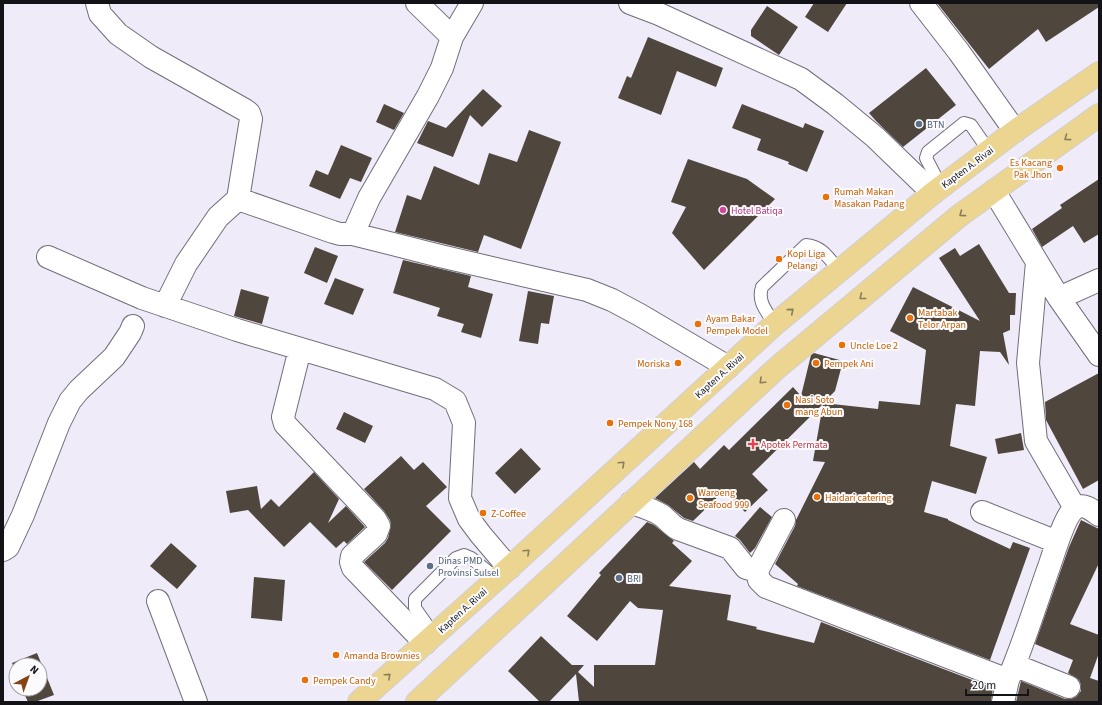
<svg xmlns="http://www.w3.org/2000/svg" width="1102" height="705" font-family="'Source Sans 3',sans-serif">
<style>
.building{fill:#4f463d}
.lines{fill:none;stroke-linecap:round;stroke-linejoin:round}
.service-casing{stroke:#716d79;stroke-width:14}
.minor-casing{stroke:#716d79;stroke-width:24}
.primary-casing{stroke:#d0d0d0;stroke-width:24}
.service{stroke:#fff;stroke-width:12}
.minor{stroke:#fff;stroke-width:22}
.primary{stroke:#ecd591;stroke-width:22}
.oneway{stroke:#8a7d5a}
.service-dot{fill:#5c6f8a;stroke:#fbfbfd;stroke-width:1.5}
.food-dot{fill:#e8710a;stroke:#fbfbfd;stroke-width:1.5}
.hotel-dot{fill:#d1479c;stroke:#fbfbfd;stroke-width:1.5}
.health-dot{fill:#e0444e;stroke:#fbfbfd;stroke-width:1.5}
.labels{text-anchor:middle;stroke-width:4;stroke-linejoin:round;paint-order:stroke}
.service-label{font-size:10px;fill:#4e5e75;stroke:#fbfbfd;text-anchor:start}
.food-label{font-size:10px;fill:#c56008;stroke:#fbfbfd;text-anchor:start}
.street-label{font-size:10px;fill:#131216;stroke:#fbfbfd}
.hotel-label{font-size:10px;fill:#b23c85;stroke:#fbfbfd;text-anchor:start}
.health-label{font-size:10px;fill:#be3a42;stroke:#fbfbfd;text-anchor:start}
</style>
<rect width="100%" height="100%" fill="#f0ebf9"/>
<path class="building" d="M814,3H847L828,32L805,17Z
M937,3H1099V7L1046,42L1038,29L989,69Z
M767,6L798,27L779,55L751,36V30Z
M648,37L723,68L716,87L677,71L661,115L618,98L627,76L631,78Z
M926,68L956,105L903,147L876,121L869,113Z
M483,89L502,106L482,127L470,115L453,157L417,143L428,121L446,128Z
M384,104L404,113L394,130L376,122Z
M742,104L803,128L805,123L824,131L807,172L788,164L789,162L757,150L761,139L732,128Z
M529,130L561,142L521,249L484,235L478,252L395,232L407,195L421,200L434,166L479,185L489,153L517,162Z
M341,145L372,158L361,182L350,178L340,199L309,186L316,170L328,175Z
M688,159L747,179L775,199L704,270L672,233L686,207L671,202Z
M1099,179V234L1084,243L1073,226L1042,247L1032,229L1062,208L1060,205Z
M979,244L1009,293H1016L1015,315H1010V330L1003,333L1009,365L1000,352L980,351L975,406L956,404L950,446L987,457L976,494L932,481L924,512L948,519V520L1010,549L1013,542L1030,548L990,660L797,586L798,584L775,564L795,526L796,520L825,462L813,461L823,404L752,474L768,490L745,512L724,491L693,521L684,518L668,505L655,498L694,462L700,469L724,445L729,450L793,387L801,396L811,355L814,353L843,361L835,391L823,403L878,409L879,401L920,405L926,350L890,331L913,287L980,321L939,258L955,248L960,256Z
M315,247L338,256L327,283L304,273Z
M403,260L471,276L468,287L493,294L481,338L461,332L464,324L437,316L440,308L393,293Z
M335,278L364,289L353,315L324,304Z
M241,289L269,297L262,324L234,316Z
M528,291L554,296L549,324L541,323L538,344L519,341Z
M1099,373V480L1083,489L1046,420L1045,402Z
M344,412L373,426L365,443L336,429Z
M1021,433L1024,450L998,454L995,439Z
M521,448L541,469L515,494L495,473Z
M401,456L414,470L423,462L447,487L426,506L451,531L392,590L364,562L385,543L388,538L391,525L390,520L384,511L364,489Z
M314,472L339,499L328,523L346,506L365,527L347,544L344,541L336,548L310,522L284,547L248,510L230,513L226,491L257,486L261,509L271,499L279,507Z
M760,507L772,517L755,548L750,553L740,540L735,536Z
M1081,520L1099,529V563L1070,624L1099,635V653L1090,678L1099,681V702H1016L1021,681L1065,699H1071L1076,697L1081,691V685L1079,680L1068,673L1073,660L1035,644L1069,547Z
M647,522L654,525L674,541L672,543L692,561L669,586L731,595L727,620L757,627L756,629L814,643L821,622L993,688L991,702H579L576,674L549,702H540L508,671L541,636L572,665H584L578,672L594,687V665H655L663,610L638,608L630,601L597,641L567,616L601,575L599,573Z
M171,543L197,566L177,589L150,566Z
M254,577L285,580L282,621L251,618Z
M37,653L54,695L35,702H28L22,689H40V665H16V673L12,663Z"/>
<g class="lines">
<defs>
<path id="service" d="M941,187L926,158L928,152L964,123L971,125L989,151
M775,324C767,312 757,302 762,287L806,245C822,246 829,259 839,270
M434,635L415,608V599L456,558L464,555L471,558L497,579"/>
<path id="minor" d="M97,3L100,14L118,34L151,57L245,110L249,113L251,119L238,199L218,217L186,264L165,306
M417,3L452,37
M630,3L659,14L801,79L835,104L875,137L933,193
M921,3L959,52L1015,131
M994,191L1059,298L1099,280
M238,199L333,232L340,234H353L440,256L587,290L612,300L640,315L728,367
M353,234L369,198L428,96L442,68L452,37L472,3
M48,257L142,298L237,330L435,389L455,401L464,423L460,498L469,519L481,535L509,568
M1037,262L1028,363L1036,441L1075,508
M1059,298L1099,355
M300,349L283,417L285,424L375,519L379,526L376,534L352,556L351,562L353,568L425,643
M631,503C641,506 652,509 661,515C667,519 671,525 678,529L730,548L746,568L757,571
M982,512L1057,542
M784,520L757,571L759,580L766,587L1008,680
M3,550L8,547L23,515L59,423L70,401L79,390L114,357L130,333L133,326
M158,601L196,702
M1014,665L1069,687
M1003,702L1008,680C1024,643 1036,603 1050,564C1054,552 1065,516 1074,509C1083,502 1092,510 1099,515"/>
<path id="primary" d="M359,702L509,568L775,324L933,193L1015,131L1099,73
M417,702L778,367L959,216L1099,115"/>
</defs>
<use href="#service" class="service-casing"/>
<use href="#minor" class="minor-casing"/>
<use href="#primary" class="primary-casing"/>
<use href="#service" class="service"/>
<use href="#minor" class="minor"/>
<use href="#primary" class="primary"/>
</g>
<defs><path id="oneway-chevron" d="M-2-3.5L2.5 0L-2 3.5" fill="none" stroke-width="1.6" stroke-linecap="round" stroke-linejoin="round"/></defs>
<g class="oneway">
<use href="#oneway-chevron" transform="translate(1067 138) rotate(144)"/>
<use href="#oneway-chevron" transform="translate(962 214) rotate(143)"/>
<use href="#oneway-chevron" transform="translate(862 297) rotate(141)"/>
<use href="#oneway-chevron" transform="translate(791 311) rotate(-40)"/>
<use href="#oneway-chevron" transform="translate(762 381) rotate(137)"/>
<use href="#oneway-chevron" transform="translate(622 464) rotate(-43)"/>
<use href="#oneway-chevron" transform="translate(527 552) rotate(-43)"/>
<use href="#oneway-chevron" transform="translate(388 676) rotate(-42)"/>
</g>
<g class="service-dot">
<circle cx="919" cy="124" r="4"/>
<circle cx="430" cy="566" r="4"/>
<circle cx="619" cy="578" r="4"/>
</g>
<g class="food-dot">
<circle cx="1060" cy="168" r="4"/>
<circle cx="826" cy="197" r="4"/>
<circle cx="779" cy="259" r="4"/>
<circle cx="910" cy="318" r="4"/>
<circle cx="698" cy="324" r="4"/>
<circle cx="842" cy="345" r="4"/>
<circle cx="678" cy="363" r="4"/>
<circle cx="816" cy="363" r="4"/>
<circle cx="787" cy="405" r="4"/>
<circle cx="610" cy="423" r="4"/>
<circle cx="817" cy="497" r="4"/>
<circle cx="690" cy="498" r="4"/>
<circle cx="483" cy="513" r="4"/>
<circle cx="336" cy="655" r="4"/>
<circle cx="305" cy="680" r="4"/>
</g>
<circle class="hotel-dot" cx="723" cy="210" r="4"/>
<path class="health-dot" d="M751 438h4v4h4v4h-4v4h-4v-4h-4v-4h4z"/>
<g class="labels">
<g class="service-label">
<text x="927" y="128">BTN</text>
<text x="438" y="564">Dinas PMD<tspan x="438" dy="12">Provinsi Sulsel</tspan></text>
<text x="627" y="582">BRI</text>
</g>
<g class="food-label">
<text x="1052" y="166" text-anchor="end">Es Kacang<tspan x="1052" dy="12">Pak Jhon</tspan></text>
<text x="834" y="195">Rumah Makan<tspan x="834" dy="12">Masakan Padang</tspan></text>
<text x="787" y="257">Kopi Liga<tspan x="787" dy="12">Pelangi</tspan></text>
<text x="918" y="316">Martabak<tspan x="918" dy="12">Telor Arpan</tspan></text>
<text x="706" y="322">Ayam Bakar<tspan x="706" dy="12">Pempek Model</tspan></text>
<text x="850" y="349">Uncle Loe 2</text>
<text x="670" y="367" text-anchor="end">Moriska</text>
<text x="824" y="367">Pempek Ani</text>
<text x="795" y="403">Nasi Soto<tspan x="795" dy="12">mang Abun</tspan></text>
<text x="618" y="427">Pempek Nony 168</text>
<text x="698" y="496">Waroeng<tspan x="698" dy="12">Seafood 999</tspan></text>
<text x="825" y="501">Haidari catering</text>
<text x="491" y="517">Z-Coffee</text>
<text x="344" y="659">Amanda Brownies</text>
<text x="313" y="684">Pempek Candy</text>
</g>
<g class="street-label">
<text transform="translate(967 167) rotate(-37)" y="4">Kapten A. Rivai</text>
<text transform="translate(719 375) rotate(-42)" y="4">Kapten A. Rivai</text>
<text transform="translate(462 610) rotate(-42)" y="4">Kapten A. Rivai</text>
</g>
<g class="hotel-label">
<text x="731" y="214">Hotel Batiqa</text>
</g>
<g class="health-label">
<text x="761" y="448">Apotek Permata</text>
</g>
</g>
<rect width="1102" height="705" fill="none" stroke="#131216" stroke-width="8"/>
<g transform="translate(28 677) rotate(41)"><circle r="19" fill="#fbfbfd" stroke="#9e9ea1"/>
<path d="M0-3L7 15L0 10L-7 15Z" fill="#874217"/>
<text y="-6" font-size="11" font-weight="bold" text-anchor="middle" fill="#131216">N</text>
</g>
<path d="M966 689v6h62v-6" fill="none" stroke="#131216" stroke-width="2"/>
<text x="972" y="689" font-size="12" fill="#131216" stroke="#fbfbfd" stroke-width="3" paint-order="stroke">20 m</text>
</svg>
